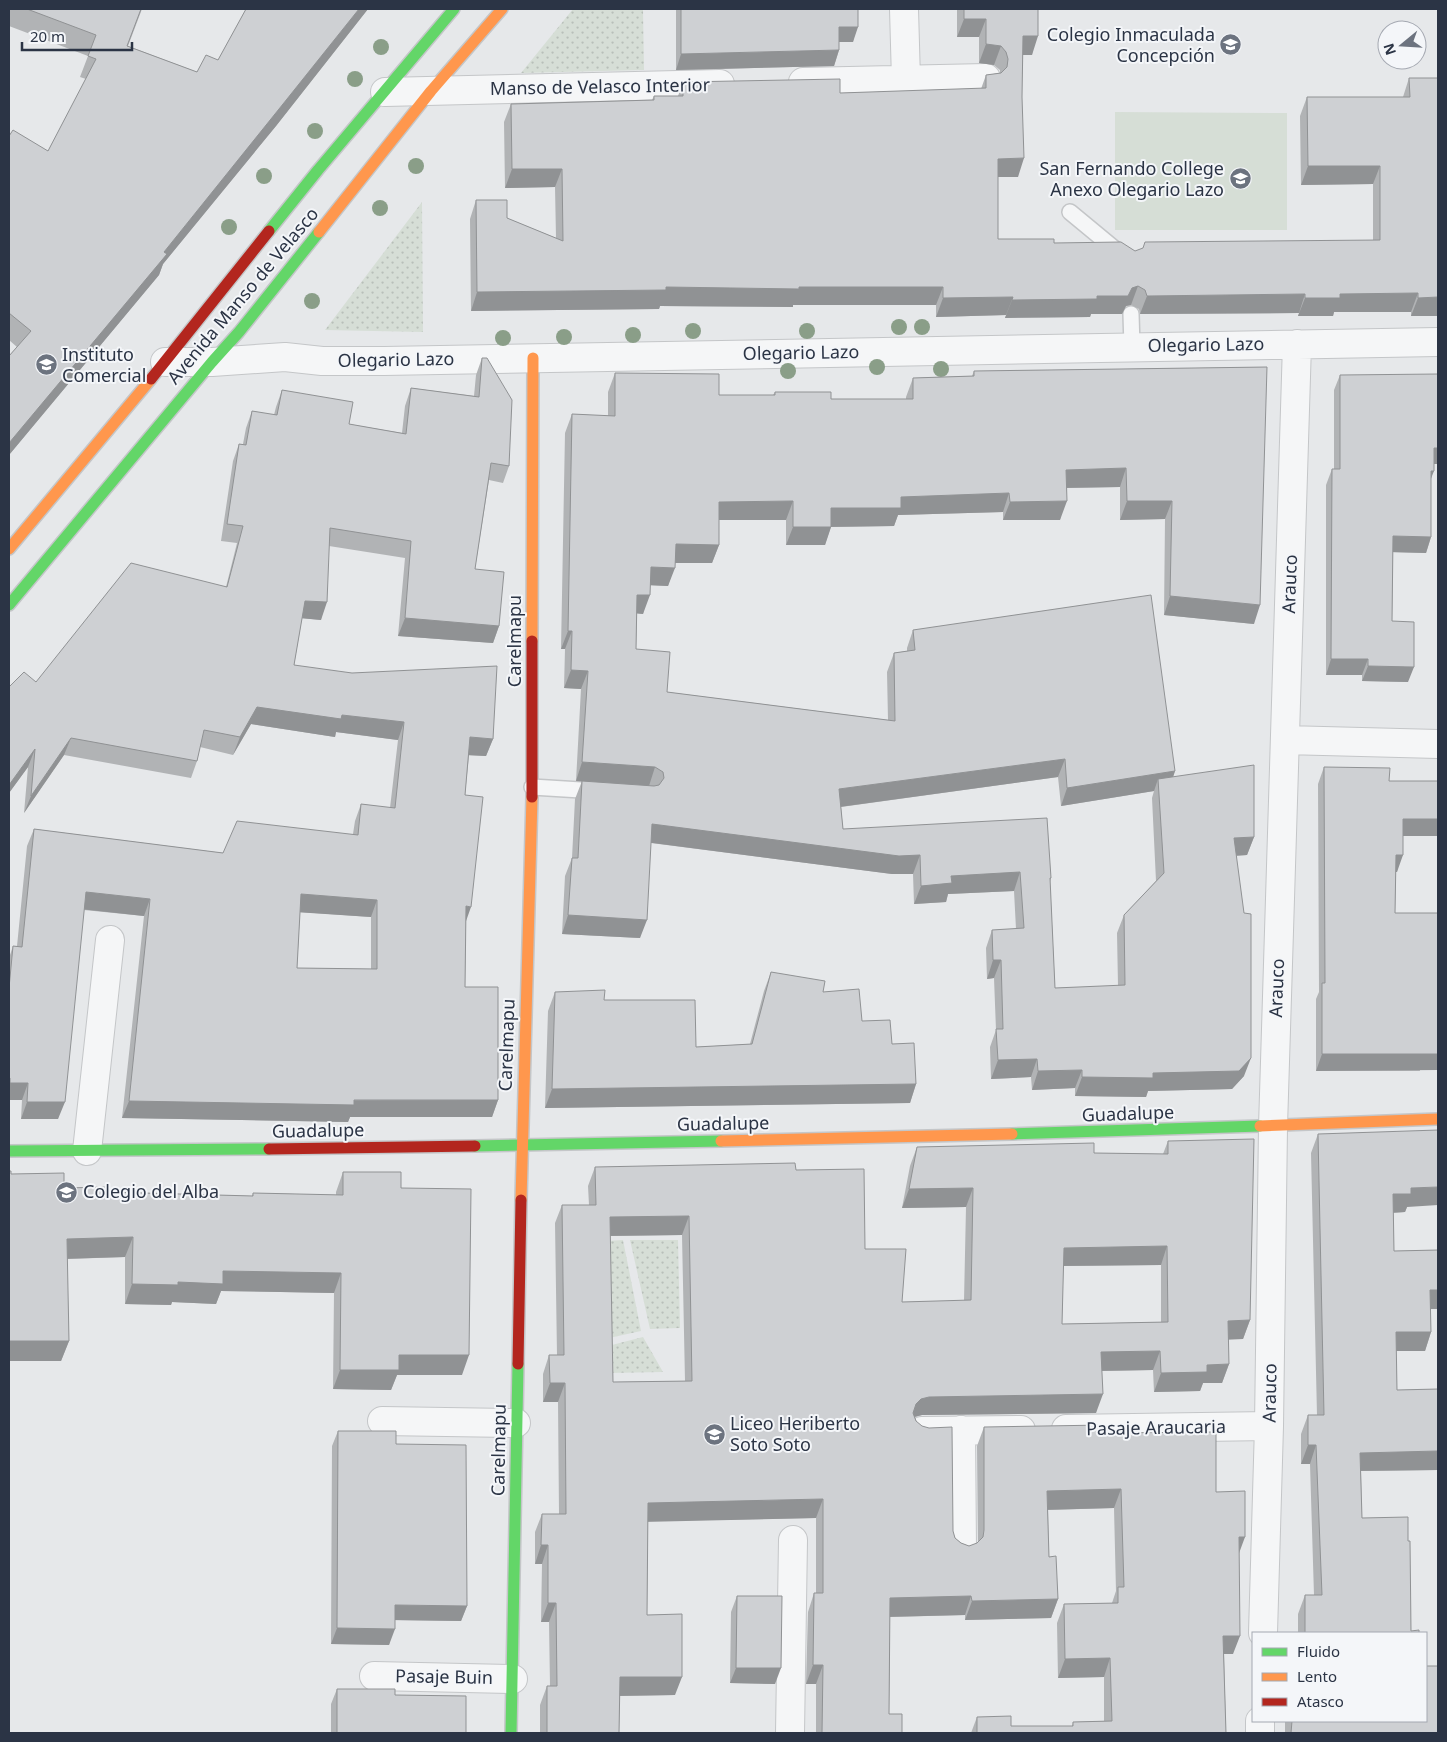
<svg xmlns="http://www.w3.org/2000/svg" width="1447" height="1742" font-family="'Noto Sans',sans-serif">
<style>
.green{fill:url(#green-dots)}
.pitch{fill:#d6ded6}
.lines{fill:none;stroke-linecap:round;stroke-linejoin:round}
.lane-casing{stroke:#c4c6c8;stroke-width:18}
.street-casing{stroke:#c4c6c8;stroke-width:30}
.fast-casing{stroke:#c4c6c8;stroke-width:14}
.slow-casing{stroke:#c4c6c8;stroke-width:14}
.jam-casing{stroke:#c4c6c8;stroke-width:14}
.lane{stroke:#f5f6f7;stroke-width:15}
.street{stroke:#f5f6f7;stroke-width:28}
.fast{stroke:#63d668;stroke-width:11}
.slow{stroke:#ff974d;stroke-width:11}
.jam{stroke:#b3261e;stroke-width:11}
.tree{fill:#8a9e88}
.wall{fill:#b1b3b5;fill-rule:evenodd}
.shaded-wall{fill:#909294}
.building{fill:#ced0d3;stroke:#909294;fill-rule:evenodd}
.labels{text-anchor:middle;stroke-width:4;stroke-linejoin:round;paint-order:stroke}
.poi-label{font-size:18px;fill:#2b3445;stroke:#f4f6f9;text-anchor:start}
.street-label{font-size:18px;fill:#2b3445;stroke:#f4f6f9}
</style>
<defs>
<pattern id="green-dots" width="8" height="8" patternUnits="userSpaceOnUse" patternTransform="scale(1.25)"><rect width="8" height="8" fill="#d6ded6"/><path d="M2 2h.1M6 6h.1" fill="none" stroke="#b8bfb9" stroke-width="1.8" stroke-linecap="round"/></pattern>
</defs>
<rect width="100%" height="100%" fill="#e6e8ea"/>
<path class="green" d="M573,9H643L644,70L521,73Z
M422,202L423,332L325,330Z
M623,1240L641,1331L609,1338L607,1241Z
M630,1240H678L680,1328L650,1329Z
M643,1337L663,1372L609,1373L608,1346Z"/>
<path class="pitch" d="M1115,112L1287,113V230H1115Z"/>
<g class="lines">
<defs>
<path id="lane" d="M1070,212L1122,255
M1131,314L1132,347
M532,787L597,791"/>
<path id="street" d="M904,9L906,80
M803,82L986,78
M385,92L720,84
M165,362H212L285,357L322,361H384L1438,342
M1285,740L1438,744
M87,1151L110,940
M382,1421L516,1423
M1066,1429L1269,1426
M961,1430L962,1549
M922,1431L1021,1430
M1263,1633L1269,1426L1273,1127L1297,344
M374,1676L513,1679
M790,1733L793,1540
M1260,1733V1721"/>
<path id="fast" d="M269,231L318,170L454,9
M9,605L212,362L239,332L319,232
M1012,1134L1260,1126
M475,1146L721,1141
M9,1151L269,1149
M511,1733L518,1364"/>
<path id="slow" d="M319,232L431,91L502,9
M9,549L151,379
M532,641L533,358
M1260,1126L1438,1119
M721,1141L1012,1134
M521,1200L532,797"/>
<path id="jam" d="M151,379L269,231
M532,797V641
M269,1149L475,1146
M518,1364L521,1200"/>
</defs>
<use href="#lane" class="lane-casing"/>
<use href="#street" class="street-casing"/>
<use href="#fast" class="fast-casing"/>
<use href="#slow" class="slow-casing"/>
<use href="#jam" class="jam-casing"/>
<use href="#lane" class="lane"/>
<use href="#street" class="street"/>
<use href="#fast" class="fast"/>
<use href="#slow" class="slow"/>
<use href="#jam" class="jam"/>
</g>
<g class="tree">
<circle cx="381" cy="47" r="8"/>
<circle cx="355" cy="79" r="8"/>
<circle cx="315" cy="131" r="8"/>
<circle cx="416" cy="166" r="8"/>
<circle cx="264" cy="176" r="8"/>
<circle cx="380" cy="208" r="8"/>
<circle cx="229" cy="227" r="8"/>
<circle cx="312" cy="301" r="8"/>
<circle cx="899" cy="327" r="8"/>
<circle cx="922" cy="327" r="8"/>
<circle cx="693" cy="331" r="8"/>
<circle cx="807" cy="331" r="8"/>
<circle cx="633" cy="335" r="8"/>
<circle cx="564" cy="337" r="8"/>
<circle cx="503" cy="338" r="8"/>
<circle cx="877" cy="367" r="8"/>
<circle cx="941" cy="369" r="8"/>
<circle cx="788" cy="371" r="8"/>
</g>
<path class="wall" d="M9,9H142L128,46L197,72L218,60L246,9H368L276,126L163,264L159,275L9,455V356L17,347L9,340V136L48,151L86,79L80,77L88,56L9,26Z
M676,9H858L853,42H839V50L834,66L676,70Z
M957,9H1038L1032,55H1023L1018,177H998V239L1054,243L1135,251L1373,240V184L1301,185L1300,116L1307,97H1403L1409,78L1438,316H1411V312H1334L1333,316H1298L1299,313L1140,314L1139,309L1131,305L1126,306L1122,314H1091L1090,317L1005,318L1006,315L936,317V305H793V307L660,306L659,309L471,311L470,219L476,200L507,218L556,238L555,187L505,188L504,122L511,104L652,100L654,96H678L683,82L840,93L981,89L986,75L1000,73V70L994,65L979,63V37H957Z
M482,358L509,466L503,483L489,480L475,569L499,626L493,643L398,636L405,558L329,546L321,620L302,618L294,665L493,739L486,756L469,755L465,795L466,921L465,987L498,1100L492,1117H350L348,1122L122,1118L144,916L84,910L58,1119H21L22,1100H9V958L13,946H17L27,846L34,829L223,853L353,834L355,821L361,804L390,808L398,740L336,732L335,737L251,724L233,755L200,747L197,761L191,778L64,755L24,813L28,767L9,793V687L36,682L226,587L237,543L221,541L233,461L239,444H243L246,428L252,411L274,415L276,407L282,390L349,424L402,433L405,406L411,388L474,396L476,375ZM300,912L371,917V969L297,968Z
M1267,367L1254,624L1164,615L1165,519L1120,520V487L1067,488L1060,520H1003V512L898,515L894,526L831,527L825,545H786V520H719V545L712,563H675L668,586L650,585L643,614L637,613L636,649L667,692L888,720L887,672L894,653L907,651V648L913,630L1175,771L1173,777L1254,837L1247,855L1236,856L1244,1076L1232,1089L1148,1091L1146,1097L1075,1096V1088L1032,1090L1031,1077L991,1079L990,1047L996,1030L994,978L987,979L986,948L992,930L1016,929L1014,891L948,894L946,902L914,904L913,874H892L651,843L640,938L562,934L565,876L572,858L575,799L582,781H576L581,689L564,688L565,649H561L565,433L572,414L608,416V392L615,373L719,395H773L775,392L831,399H906V397L913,378L972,376L974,371ZM1058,777L1061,806L1154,791L1152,798L1156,881L1124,915L1117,933L1118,986L1055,988L1050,882L1051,878L843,829L841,807Z
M1340,375L1438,464H1434L1431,479V537L1426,553L1393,552L1392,621L1408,682L1362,681V675H1326V485L1332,469H1334V390Z
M1324,767L1389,781L1403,836L1397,872H1396L1395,913L1420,1071H1316V999L1319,992L1318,784Z
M771,972L823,992L892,1044L916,1084L910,1103L545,1108L548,1011L555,992L604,1000L696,1047L750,1044L764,991Z
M1318,1134L1407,1207L1405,1212L1393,1213L1394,1251L1438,1250V1309H1431V1332L1425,1351H1396L1397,1390L1438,1389V1470L1361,1471L1362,1518L1408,1541L1411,1631L1419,1633H1298V1614L1305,1595H1314L1310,1464H1301V1434L1308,1415H1317L1311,1153Z
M1168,1141L1250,1320L1243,1339H1228L1229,1364L1222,1383H1203L1200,1391L1154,1392L1153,1370L1102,1371L1096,1413L922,1415L915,1417L955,1538L961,1543L969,1546L978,1543L977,1446L984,1427L1104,1431L1109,1433L1216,1492L1239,1553L1233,1654H1224L1226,1733H971L977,1717L1011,1726H1072L1073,1722L1104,1721V1677L1058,1678L1057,1623L1064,1604L1112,1603L1116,1591L1114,1508L1048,1510L1049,1557L1058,1599L1051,1618L965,1620V1615L890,1617L889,1714L902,1733H816V1684H806L808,1612L814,1593H816V1518L648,1521L647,1615L675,1695L620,1696L619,1733H540V1705L547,1686H550L549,1622H541L542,1564H535V1532L542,1514H559L558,1402H543V1374L549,1355H557L555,1223L562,1205H589L588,1186L595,1167L796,1170L865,1249L902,1302L964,1301L966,1207L902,1208L910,1166L917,1147L1094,1153L1163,1154ZM682,1235L685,1381L613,1382L610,1236ZM1161,1265V1322L1062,1324L1063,1266Z
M343,1172L401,1188L462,1375H397L391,1390L333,1389L334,1293L221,1291L216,1304L172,1302L171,1305L125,1304V1257L67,1259L69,1341L61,1361L11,1174L64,1188L107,1192L252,1196L253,1193L336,1195V1192Z
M338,1431L396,1444L467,1606L461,1621L395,1620L389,1645L331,1644L332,1446Z
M737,1596L775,1684L730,1683L731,1612Z
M337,1689L395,1695L466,1733H331V1704Z
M1285,1721H1426L1438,1733H1285Z"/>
<path class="shaded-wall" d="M359,9H368L276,126L163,264L159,275L9,455V443L164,252Z
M964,19H986L979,37H957Z
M839,27H858L853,42H834Z
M1023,36H1038L1032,55H1016Z
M986,44L1001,46L994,65L979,63Z
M839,50L834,66L676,70L681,54Z
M1024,158L1018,177H991L998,159Z
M1308,166H1380L1373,184L1301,185Z
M512,169H562L555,187L505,188Z
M1138,286L1131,305L1126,306L1122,314H1091L1090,317L1005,318L1012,300L1097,296Z
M666,287H943L936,305H793V307L660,306L659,309L471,311L477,292Z
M1418,293L1411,312H1334L1333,316H1298L1305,298L1340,294Z
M1305,294L1299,313L1140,314L1147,296Z
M1013,297L1006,315L936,317L943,298Z
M1438,297V316H1411L1418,298Z
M1434,448H1438V464H1429Z
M1126,468L1120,487L1059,488L1066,470Z
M1431,471H1434L1428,486Z
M1009,493L1003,512L898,515L894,526L824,527H831L825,545H786L793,527L831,508L901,497Z
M793,501L786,520H712L719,502Z
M1067,501L1060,520H1003L1010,502Z
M1127,501H1172L1165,519L1120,520Z
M1393,536L1431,537L1426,553L1387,552Z
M676,544L719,545L712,563H669Z
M651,567L675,568L668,586L644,585Z
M637,595H650L643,614L631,613Z
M1170,596L1260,605L1254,624L1164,615Z
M305,601L327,602L321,620L299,618Z
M405,618L499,626L493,643L398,636Z
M568,631H572L565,649H561Z
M1331,659H1368L1362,675H1326Z
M1368,666L1414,667L1408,682L1362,681Z
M571,670L588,671L581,689L564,688Z
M257,707L342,715L404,722L398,740L336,732L335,737L251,724L233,755L240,737Z
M470,737L493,739L486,756L464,755Z
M71,738L64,755L24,813L31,796Z
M35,749L28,767L9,793V785Z
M1065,759L1058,777L832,808L839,789Z
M582,762L655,767L649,786L576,781Z
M1175,771L1169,789L1158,779L1154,791L1061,806L1067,788Z
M1403,819H1438V836H1397Z
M652,824L920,855L913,874H892L645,842Z
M1254,837L1247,855L1227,856L1234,838Z
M1396,855H1403L1397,872H1390Z
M1020,872L1014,891L948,894L946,902L914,904L921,886L951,876Z
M86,892L150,899L144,916L80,909Z
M301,894L377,900L371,917L295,912Z
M466,906L471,907L465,924Z
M568,915L647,920L640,938L562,934Z
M993,960H1001L994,978L987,979Z
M1322,1054H1438V1070L1316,1071Z
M1251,1058L1244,1076L1232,1089L1148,1091L1146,1097L1075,1096L1082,1077L1153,1073Z
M1037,1059L1031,1077L991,1079L998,1060Z
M1082,1070L1075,1088L1032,1090L1038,1071Z
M10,1083H28L22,1100H9V1087Z
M916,1084L910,1103L545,1108L552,1089Z
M498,1100L492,1117H350L348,1122L122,1118L129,1101Z
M27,1102H65L58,1119H21Z
M1438,1187V1205L1407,1207L1405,1212L1386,1213L1393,1194L1411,1188Z
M973,1188L966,1207L902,1208L909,1189Z
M689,1216L682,1235L603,1236L610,1217Z
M133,1237L125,1257L60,1259L67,1239Z
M1167,1246L1161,1265L1057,1266L1064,1248Z
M223,1271L341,1273L334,1293L221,1291L216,1304L172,1302L171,1305L125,1304L132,1284L178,1282Z
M1430,1290H1438V1309H1423Z
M1250,1320L1243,1339L1221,1340L1228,1321Z
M1396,1332H1431L1425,1351H1389Z
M9,1341H69L61,1361H9Z
M1160,1351L1153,1370L1094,1371L1101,1352Z
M399,1355H469L462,1375H397L391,1390L333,1389L340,1370Z
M1229,1364L1222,1383H1203L1200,1391L1154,1392L1161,1373L1207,1365Z
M550,1383H565L558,1402H543Z
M1103,1394L1096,1413L922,1415L914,1417L909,1423L916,1404L921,1399L929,1397Z
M1308,1445H1316L1310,1464H1301Z
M1438,1451V1470L1353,1471L1360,1453Z
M1121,1489L1114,1508L1040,1510L1047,1491Z
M823,1499L816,1518L641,1522L648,1503Z
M1239,1537H1245L1238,1556Z
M541,1545H548L542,1564H535Z
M971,1596L965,1615L883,1617L890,1598Z
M1058,1599L1051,1618L965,1620L972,1601Z
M548,1603H556L549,1622H541Z
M395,1605L467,1606L461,1621L389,1620Z
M337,1628L395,1629L389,1645L331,1644Z
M1223,1636H1240L1233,1654H1216Z
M1110,1658L1104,1677L1058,1678L1065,1659Z
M813,1665H823L816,1684H806Z
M736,1668H781L775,1684L730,1683Z
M620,1677H682L675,1695L613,1696Z"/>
<path class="building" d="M27,9H141L127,46L197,72L206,55L218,60L246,9H359L283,104L164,252L167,254L9,443V356L31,331L9,313V136L13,130L48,151L96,59L88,56L96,35Z
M681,9H858V27H839V50L681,54Z
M964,9H1038V36H1023L1022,97L1024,158L998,159V239H1054V243L1121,242L1135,251L1143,248L1145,242L1380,240V166H1308L1307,97H1410L1409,78H1438V297L1418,298V293L1340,294V298H1305V294L1147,296L1145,290L1138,286L1132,288L1128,296H1097V299L1012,300L1013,297L943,298V287H799V289L666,287V290L477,292L476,200H507V218L563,241L562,169H512L511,104L654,100V96H683V82L840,79V93L986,88V75L1001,73L1007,67L1008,59L1006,52L1001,46L986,44V19H964Z
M482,358H487L512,400L509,466L491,463L475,569L504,572L499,626L405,618L411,541L330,528L327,602L305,601L294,665L352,673L497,666L493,739L470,737L465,795L483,797L471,907L466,906L465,987H498V1100H354V1105L129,1101L150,899L86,892L65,1102H27L28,1083H10V1078H9V988L13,946L22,947L34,829L223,853L237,821L358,835L361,804L395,808L404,722L342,715L341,719L257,707L240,737L204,730L197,761L71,738L31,796L35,749L9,785V687L24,672L36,682L131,563L227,587L243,526L227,524L239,444L246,445L252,411L277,415L282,390L353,402L349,424L406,434L411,388L479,397ZM301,894L377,900V969L297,968Z
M1267,367L1260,605L1170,596L1172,501H1127L1126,468L1066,470L1067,501L1010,502L1009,493L901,497V508H831V527H793V501L719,502V545L676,544L675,568L651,567L650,595H637L636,649L670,652L667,692L895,721L894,653L915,650L913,630L1151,595L1175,771L1067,788L1065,759L839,789L843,829L1047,818L1051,878H1050L1055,988L1125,985L1124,915L1164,873L1158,779L1254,765V837L1234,838L1244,913L1251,914V1058L1239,1071L1153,1073V1078L1082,1077V1070L1038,1071L1037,1059L998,1060L996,1029H1003L1001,960H993L992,930L1024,928L1020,872L951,876L952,883L921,886L920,855L899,856L652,824L647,920L568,915L572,858H578L582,781L654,786L659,785L664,778L663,772L655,767L582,762L588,671L571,670L572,631H568L572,414L615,416V373L719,374V395H775V392H831V399H913V378L974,376V371Z
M1438,374V448H1434V471H1431V537L1393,536L1392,621L1414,622V667L1368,666V659H1331L1332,469H1340V375Z
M1324,767L1390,768L1389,781H1438V819H1403V855H1396L1395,913H1438V1054H1322V983H1325Z
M771,972L825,981L823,992L859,989L862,1021L890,1020L892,1044L914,1043L916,1084L552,1089L555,992L605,990L604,1000H695L696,1047L752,1044Z
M1438,1130V1187L1411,1188V1194H1393L1394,1251L1438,1250V1290H1430L1431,1332H1396L1397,1390L1438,1389V1451L1360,1453L1362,1518L1408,1517V1541H1410L1411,1631L1419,1630V1633H1305V1595H1322L1316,1445H1308V1415H1324L1318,1134Z
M1254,1139L1250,1320L1228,1321L1229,1364L1207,1365V1372L1161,1373L1160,1351L1101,1352L1103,1394L929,1397L921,1399L916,1404L913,1413L916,1421L922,1426L929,1428L952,1427L953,1531L955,1538L961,1543L969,1546L977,1543L983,1537L984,1530V1427L1104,1425V1431H1109V1433L1216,1432V1492L1245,1491V1537H1239L1240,1636H1223L1226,1733H977V1717L1011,1716V1726H1073V1722L1112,1721L1110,1658L1065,1659L1064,1604L1118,1603V1587H1124L1121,1489L1047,1491L1049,1557L1056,1556L1058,1599L972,1601L971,1596L890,1598L889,1714H902V1733H822L823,1665H813L814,1593H823V1499L648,1503L647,1615L682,1614V1677H620L619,1733H547V1686H557L556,1603H548V1545H541L542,1514H566L565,1383H550L549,1355H564L562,1205H596L595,1167L795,1163L796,1170L864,1169L865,1249H906L902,1302L971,1300L973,1188L909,1189L917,1147L1094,1143V1153L1168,1154V1141ZM689,1216L692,1381L613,1382L610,1217ZM1167,1246L1168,1322L1062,1324L1064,1248Z
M9,1171H11V1174L64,1173V1188L107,1187V1192L253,1196V1193L343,1195V1172H401V1188L471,1189L469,1355H399V1370H340L341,1273L223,1271V1284L178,1282V1285L132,1284L133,1237L67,1239L69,1341H9Z
M338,1431H396V1444L466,1445L467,1606L395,1605V1629L337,1628Z
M737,1596H782L781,1668H736Z
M1426,1666H1438V1733H1291L1292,1721H1426Z
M337,1689H395V1695L466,1696V1733H337Z"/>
<defs>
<symbol id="school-disc" viewBox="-11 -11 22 22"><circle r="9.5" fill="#6c737f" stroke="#f4f6f9"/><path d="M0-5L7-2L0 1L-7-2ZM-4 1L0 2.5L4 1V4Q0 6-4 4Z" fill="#fff"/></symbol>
</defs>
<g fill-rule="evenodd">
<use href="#school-disc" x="1218" y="32" width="25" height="25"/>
<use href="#school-disc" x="1228" y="166" width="25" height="25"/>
<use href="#school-disc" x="34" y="352" width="25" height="25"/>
<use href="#school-disc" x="54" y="1180" width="25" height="25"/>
<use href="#school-disc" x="702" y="1422" width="25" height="25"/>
</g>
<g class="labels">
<g class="poi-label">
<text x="1215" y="41" text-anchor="end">Colegio Inmaculada<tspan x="1215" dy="21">Concepción</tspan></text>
<text x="1224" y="175" text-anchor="end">San Fernando College<tspan x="1224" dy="21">Anexo Olegario Lazo</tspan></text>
<text x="62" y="361">Instituto<tspan x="62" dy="21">Comercial</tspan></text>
<text x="83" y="1198">Colegio del Alba</text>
<text x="730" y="1430">Liceo Heriberto<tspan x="730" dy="21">Soto Soto</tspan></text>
</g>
<g class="street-label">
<text transform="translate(600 87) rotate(-1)" y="6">Manso de Velasco Interior</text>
<text transform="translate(243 296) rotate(-50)" y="6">Avenida Manso de Velasco</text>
<text transform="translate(1206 345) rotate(-1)" y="6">Olegario Lazo</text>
<text transform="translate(801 353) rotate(-1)" y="6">Olegario Lazo</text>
<text transform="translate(396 360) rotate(-1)" y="6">Olegario Lazo</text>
<text transform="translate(1290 584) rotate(-88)" y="6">Arauco</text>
<text transform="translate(515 641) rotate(-90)" y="6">Carelmapu</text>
<text transform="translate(1277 988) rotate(-88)" y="6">Arauco</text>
<text transform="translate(507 1045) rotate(-88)" y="6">Carelmapu</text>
<text transform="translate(1128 1114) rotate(-2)" y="6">Guadalupe</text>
<text transform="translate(723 1124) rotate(-1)" y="6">Guadalupe</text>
<text transform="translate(318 1131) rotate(-1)" y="6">Guadalupe</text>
<text transform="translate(1270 1393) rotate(-89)" y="6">Arauco</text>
<text transform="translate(1156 1428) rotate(-1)" y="6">Pasaje Araucaria</text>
<text transform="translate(499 1450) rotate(-89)" y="6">Carelmapu</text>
<text transform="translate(444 1677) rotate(1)" y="6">Pasaje Buin</text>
</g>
</g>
<rect width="1447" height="1742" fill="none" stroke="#2b3445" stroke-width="20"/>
<rect x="1252" y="1632" width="175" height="90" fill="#f4f6f9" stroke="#a4a8b1"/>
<rect x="1262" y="1648" width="25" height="8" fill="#63d668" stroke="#a4a8b1"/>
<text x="1297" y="1657" font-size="15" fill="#2b3445">Fluido</text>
<rect x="1262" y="1673" width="25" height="8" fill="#ff974d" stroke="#a4a8b1"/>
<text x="1297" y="1682" font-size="15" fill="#2b3445">Lento</text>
<rect x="1262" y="1698" width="25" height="8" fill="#b3261e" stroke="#a4a8b1"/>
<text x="1297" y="1707" font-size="15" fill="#2b3445">Atasco</text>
<g transform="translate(1402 45) rotate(252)"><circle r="24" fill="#f4f6f9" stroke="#a4a8b1"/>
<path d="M0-4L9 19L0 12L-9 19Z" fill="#6c737f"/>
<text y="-8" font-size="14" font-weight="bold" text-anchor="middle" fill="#2b3445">N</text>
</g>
<path d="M22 42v8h110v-8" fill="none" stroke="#2b3445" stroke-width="2.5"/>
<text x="30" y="42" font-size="15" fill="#2b3445" stroke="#f4f6f9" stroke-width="4" paint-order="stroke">20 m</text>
</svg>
